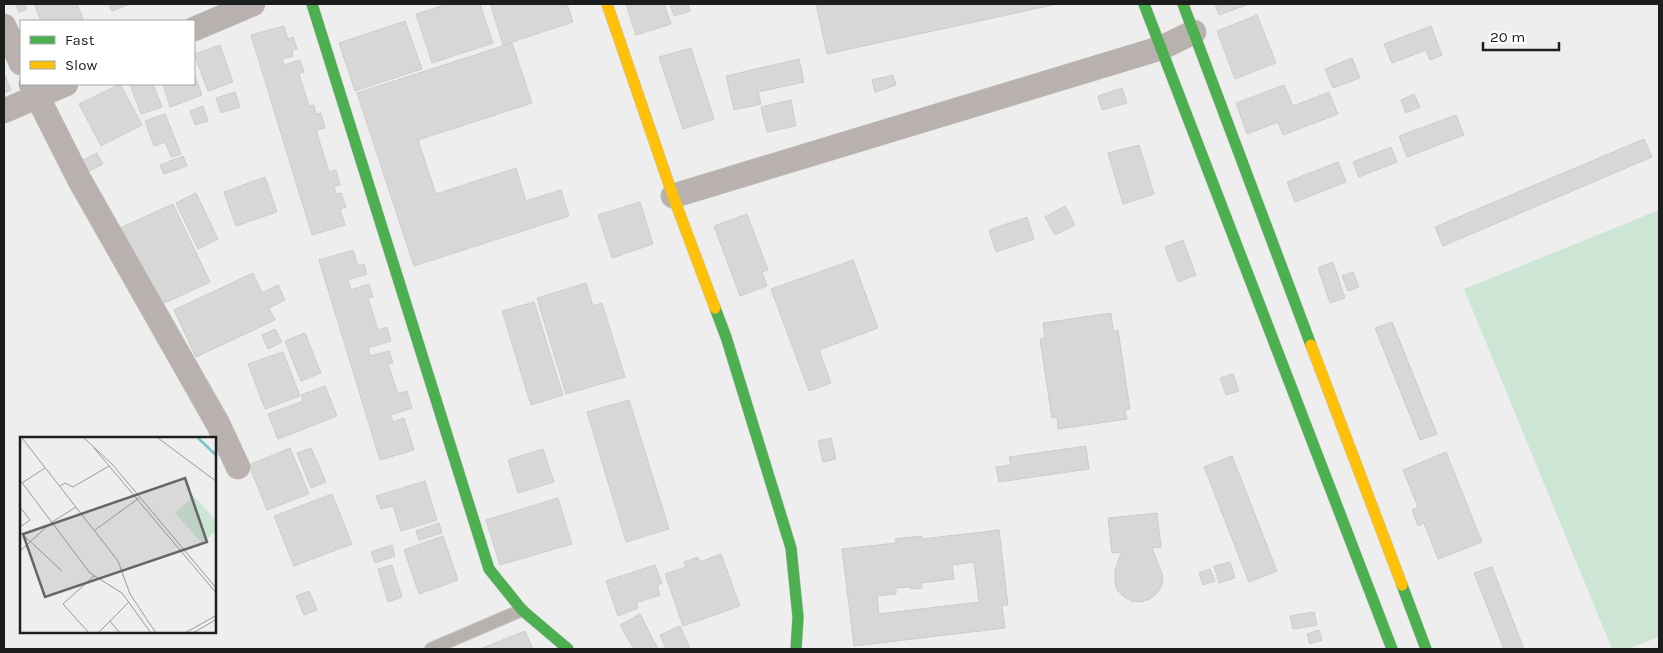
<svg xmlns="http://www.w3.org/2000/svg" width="1663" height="653" font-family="Karla,sans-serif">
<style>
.green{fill:#cde5d5}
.building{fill:#d7d7d7;stroke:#cdcccc;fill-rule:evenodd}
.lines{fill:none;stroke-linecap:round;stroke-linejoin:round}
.lane-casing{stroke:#c8c8c8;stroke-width:14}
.street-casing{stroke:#c8c8c8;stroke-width:25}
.fast-casing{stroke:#c8c8c8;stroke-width:12}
.slow-casing{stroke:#c8c8c8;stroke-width:12}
.lane{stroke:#b8b1ad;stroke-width:12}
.street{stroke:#b8b1ad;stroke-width:24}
.fast{stroke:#4caf50;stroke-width:11}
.slow{stroke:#ffc107;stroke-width:11}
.inset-river{fill:none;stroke:#7bc4ca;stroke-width:2.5}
.inset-road{fill:none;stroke:#9a9a9a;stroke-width:1}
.view{fill:#666;fill-opacity:0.15;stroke:#666;stroke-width:2.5}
.inset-edge{fill:none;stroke:#1c1d1d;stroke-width:2.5}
</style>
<rect width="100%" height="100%" fill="#eee"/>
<path class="green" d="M1659,210V637L1628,649H1612L1464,289Z"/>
<path class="building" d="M15,4H25L27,9L19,12Z
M34,4H77L84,21H41Z
M108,4H130L112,11Z
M448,4H480L493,43L432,63L416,14Z
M496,4H567L573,22L503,45L491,6Z
M626,4H664L671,24L636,35Z
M670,4H688L690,11L674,16Z
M816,4H1057L827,54Z
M1215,4H1249L1219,15Z
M1257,15L1276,63L1235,79L1217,31Z
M405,21L422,69L355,91L339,43Z
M284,26L288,39L293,37L297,49L292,50L293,56L282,59L284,65L300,60L304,72L299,74L309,106L314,105L316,114L321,113L325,128L316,130L329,172L336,170L340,185L334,186L336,194L341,193L346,207L340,209L345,225L312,235L251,35Z
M1431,26L1442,55L1430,60L1426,50L1392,63L1384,44Z
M512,43L532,103L418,140L436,194L516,168L526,201L561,190L569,216L414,266L357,93Z
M220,45L233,82L208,91L194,54Z
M691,48L714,119L683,129L659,57Z
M1352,58L1360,78L1333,88L1325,69Z
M799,59L804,82L758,92L761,104L734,110L726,76Z
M4,73L11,90L4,93Z
M194,73L202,95L170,107L163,84H194Z
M893,75L896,85L875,92L872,80Z
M120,84L142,125L101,146L79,104Z
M130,84H153L162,107L141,114Z
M1284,85L1293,106L1329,92L1338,114L1283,135L1278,122L1247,134L1236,103Z
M1122,88L1127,103L1102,110L1098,96Z
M235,92L240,107L221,113L216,98Z
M1414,94L1420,107L1406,113L1401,100Z
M791,100L796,126L767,132L761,107Z
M203,106L208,121L195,125L190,111Z
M165,114L181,154L171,157L165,142L154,146L145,121Z
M1456,115L1464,135L1407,157L1399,136Z
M1644,139L1652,157L1443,246L1435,227Z
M1139,145L1154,194L1123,204L1108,153Z
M1391,147L1397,162L1359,177L1353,162Z
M97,153L103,164L83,174L77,163Z
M183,156L187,166L164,174L160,165Z
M1338,162L1346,182L1295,202L1287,182Z
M265,177L277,212L236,226L224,192Z
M196,193L218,239L198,249L176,203Z
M640,202L653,244L612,258L598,215Z
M173,204L210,282L156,307L120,228Z
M1065,206L1075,225L1055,235L1045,217Z
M747,214L768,270L762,272L767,286L740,296L714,226Z
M1027,217L1034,239L996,252L989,230Z
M1183,240L1196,275L1178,282L1165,247Z
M353,250L358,266L364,264L367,274L348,280L351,290L369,284L373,297L368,298L378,330L387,327L391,341L368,348L370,356L389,351L393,363L388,364L398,394L407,391L412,408L391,415L393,422L404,418L414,450L380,460L319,260Z
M853,260L878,328L819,350L831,383L809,391L771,289Z
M1333,262L1345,298L1330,303L1318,268Z
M1353,272L1359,287L1348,291L1342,276Z
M253,273L262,293L278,285L285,300L269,308L275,320L196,357L174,310Z
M586,283L593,306L602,303L625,377L566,394L537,298Z
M534,302L563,395L531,405L502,311Z
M1111,313L1113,331L1118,330L1130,409L1125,410L1127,419L1058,429L1057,417L1052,418L1040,339H1045L1043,323Z
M1392,322L1437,434L1420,440L1375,328Z
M275,329L282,342L268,349L262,335Z
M305,333L321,373L301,381L285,341Z
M283,352L300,396L265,409L248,364Z
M1233,374L1239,391L1226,395L1220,378Z
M325,386L337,416L278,439L268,414L303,401L301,395Z
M629,400L669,529L626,542L587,412Z
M831,438L836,459L823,462L818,441Z
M1086,446L1089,469L999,482L996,467L1011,465L1009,457Z
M290,448L309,494L267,510L249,465Z
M311,448L326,482L311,488L297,453Z
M543,449L554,482L518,493L508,460Z
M1446,452L1482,542L1438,559L1424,523L1418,526L1412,510L1418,507L1403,470Z
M1232,456L1277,571L1249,582L1204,467Z
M425,481L437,520L401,531L393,506L381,509L376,496Z
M332,494L352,544L294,566L274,516Z
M558,498L572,544L500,565L486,520Z
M1157,513L1161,547L1152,548L1163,576L1162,585L1157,593L1150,599L1141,602L1132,601L1124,597L1117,590L1115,581V571L1121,552L1112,553L1108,518Z
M439,523L442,533L419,540L416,531Z
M999,530L1008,605H1002L1005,628L854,646L842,549L896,543L895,539L922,536V539ZM974,562L979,602L879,614L877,596L896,594V588L911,587V589L922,588L921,583L954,579L952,565Z
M443,536L458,580L419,594L404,550Z
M392,545L395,556L375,563L371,552Z
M721,554L740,606L683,626L665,574L686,567L684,562L698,557L700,562Z
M1230,562L1235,578L1219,583L1214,566Z
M392,565L402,597L388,602L378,569Z
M655,565L662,583L657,585L660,595L636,603L638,608L618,616L606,581Z
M1492,567L1524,649H1504L1474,573Z
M1210,569L1215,581L1203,585L1199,573Z
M309,591L317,610L304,615L296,596Z
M1314,612L1317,625L1293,629L1290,616Z
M640,614L658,649H634L620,625Z
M680,626L690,649H666L660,635Z
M1319,630L1322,640L1310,644L1307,634Z
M525,631L533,649H480Z"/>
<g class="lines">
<defs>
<path id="lane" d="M431,649L522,610"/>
<path id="street" d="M4,26L21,63
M194,29L253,4
M31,84L79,179L218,424L238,467
M4,111L66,84
M673,196L1161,48L1194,32"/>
<path id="fast" d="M312,4L489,569L522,610L568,649
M1144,4L1392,649
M1183,4L1311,345
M715,308L726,337L791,548L798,617L796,649
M1402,585L1426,649"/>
<path id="slow" d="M607,4L673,196L715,308
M1311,345L1402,585"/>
</defs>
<use href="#lane" class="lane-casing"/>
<use href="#street" class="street-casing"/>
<use href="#fast" class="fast-casing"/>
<use href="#slow" class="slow-casing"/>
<use href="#lane" class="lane"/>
<use href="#street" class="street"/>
<use href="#fast" class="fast"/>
<use href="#slow" class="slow"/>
</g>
<g transform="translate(20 437)">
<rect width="196" height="196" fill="#eee"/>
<path d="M174,59L196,84V94L182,106L155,76Z" fill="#cde5d5"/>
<path class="inset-river" d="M178,1L197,19"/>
<path class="inset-road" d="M2,1L98,124L110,157L136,196M64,1L92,27L197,152M138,1L197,45M74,11L197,157M0,43L70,136L102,156L131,196M2,46L25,31M40,49L45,46L53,50L89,29M0,70L10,83L0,90M75,93L119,61M0,95L42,134M0,114L32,85L56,70M90,184L100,196M69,196L43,167L74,139M78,196L109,165M165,196L197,178M173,196L197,182"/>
<path class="view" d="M165,41L187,105L25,160L3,97Z"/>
<rect width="196" height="196" class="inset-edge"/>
</g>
<rect width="1663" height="653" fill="none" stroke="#1c1d1d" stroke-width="10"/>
<rect x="20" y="20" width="175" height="65" fill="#ffffff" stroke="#a4a5a5"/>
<rect x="30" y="36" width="25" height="8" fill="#4caf50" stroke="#a4a5a5"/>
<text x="65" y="45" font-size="15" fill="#1c1d1d">Fast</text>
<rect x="30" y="61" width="25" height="8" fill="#ffc107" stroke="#a4a5a5"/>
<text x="65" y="70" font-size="15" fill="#1c1d1d">Slow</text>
<path d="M1483 42v8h76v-8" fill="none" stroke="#1c1d1d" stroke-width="2.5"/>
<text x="1490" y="42" font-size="15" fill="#1c1d1d" stroke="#ffffff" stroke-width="4" paint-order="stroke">20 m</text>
</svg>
